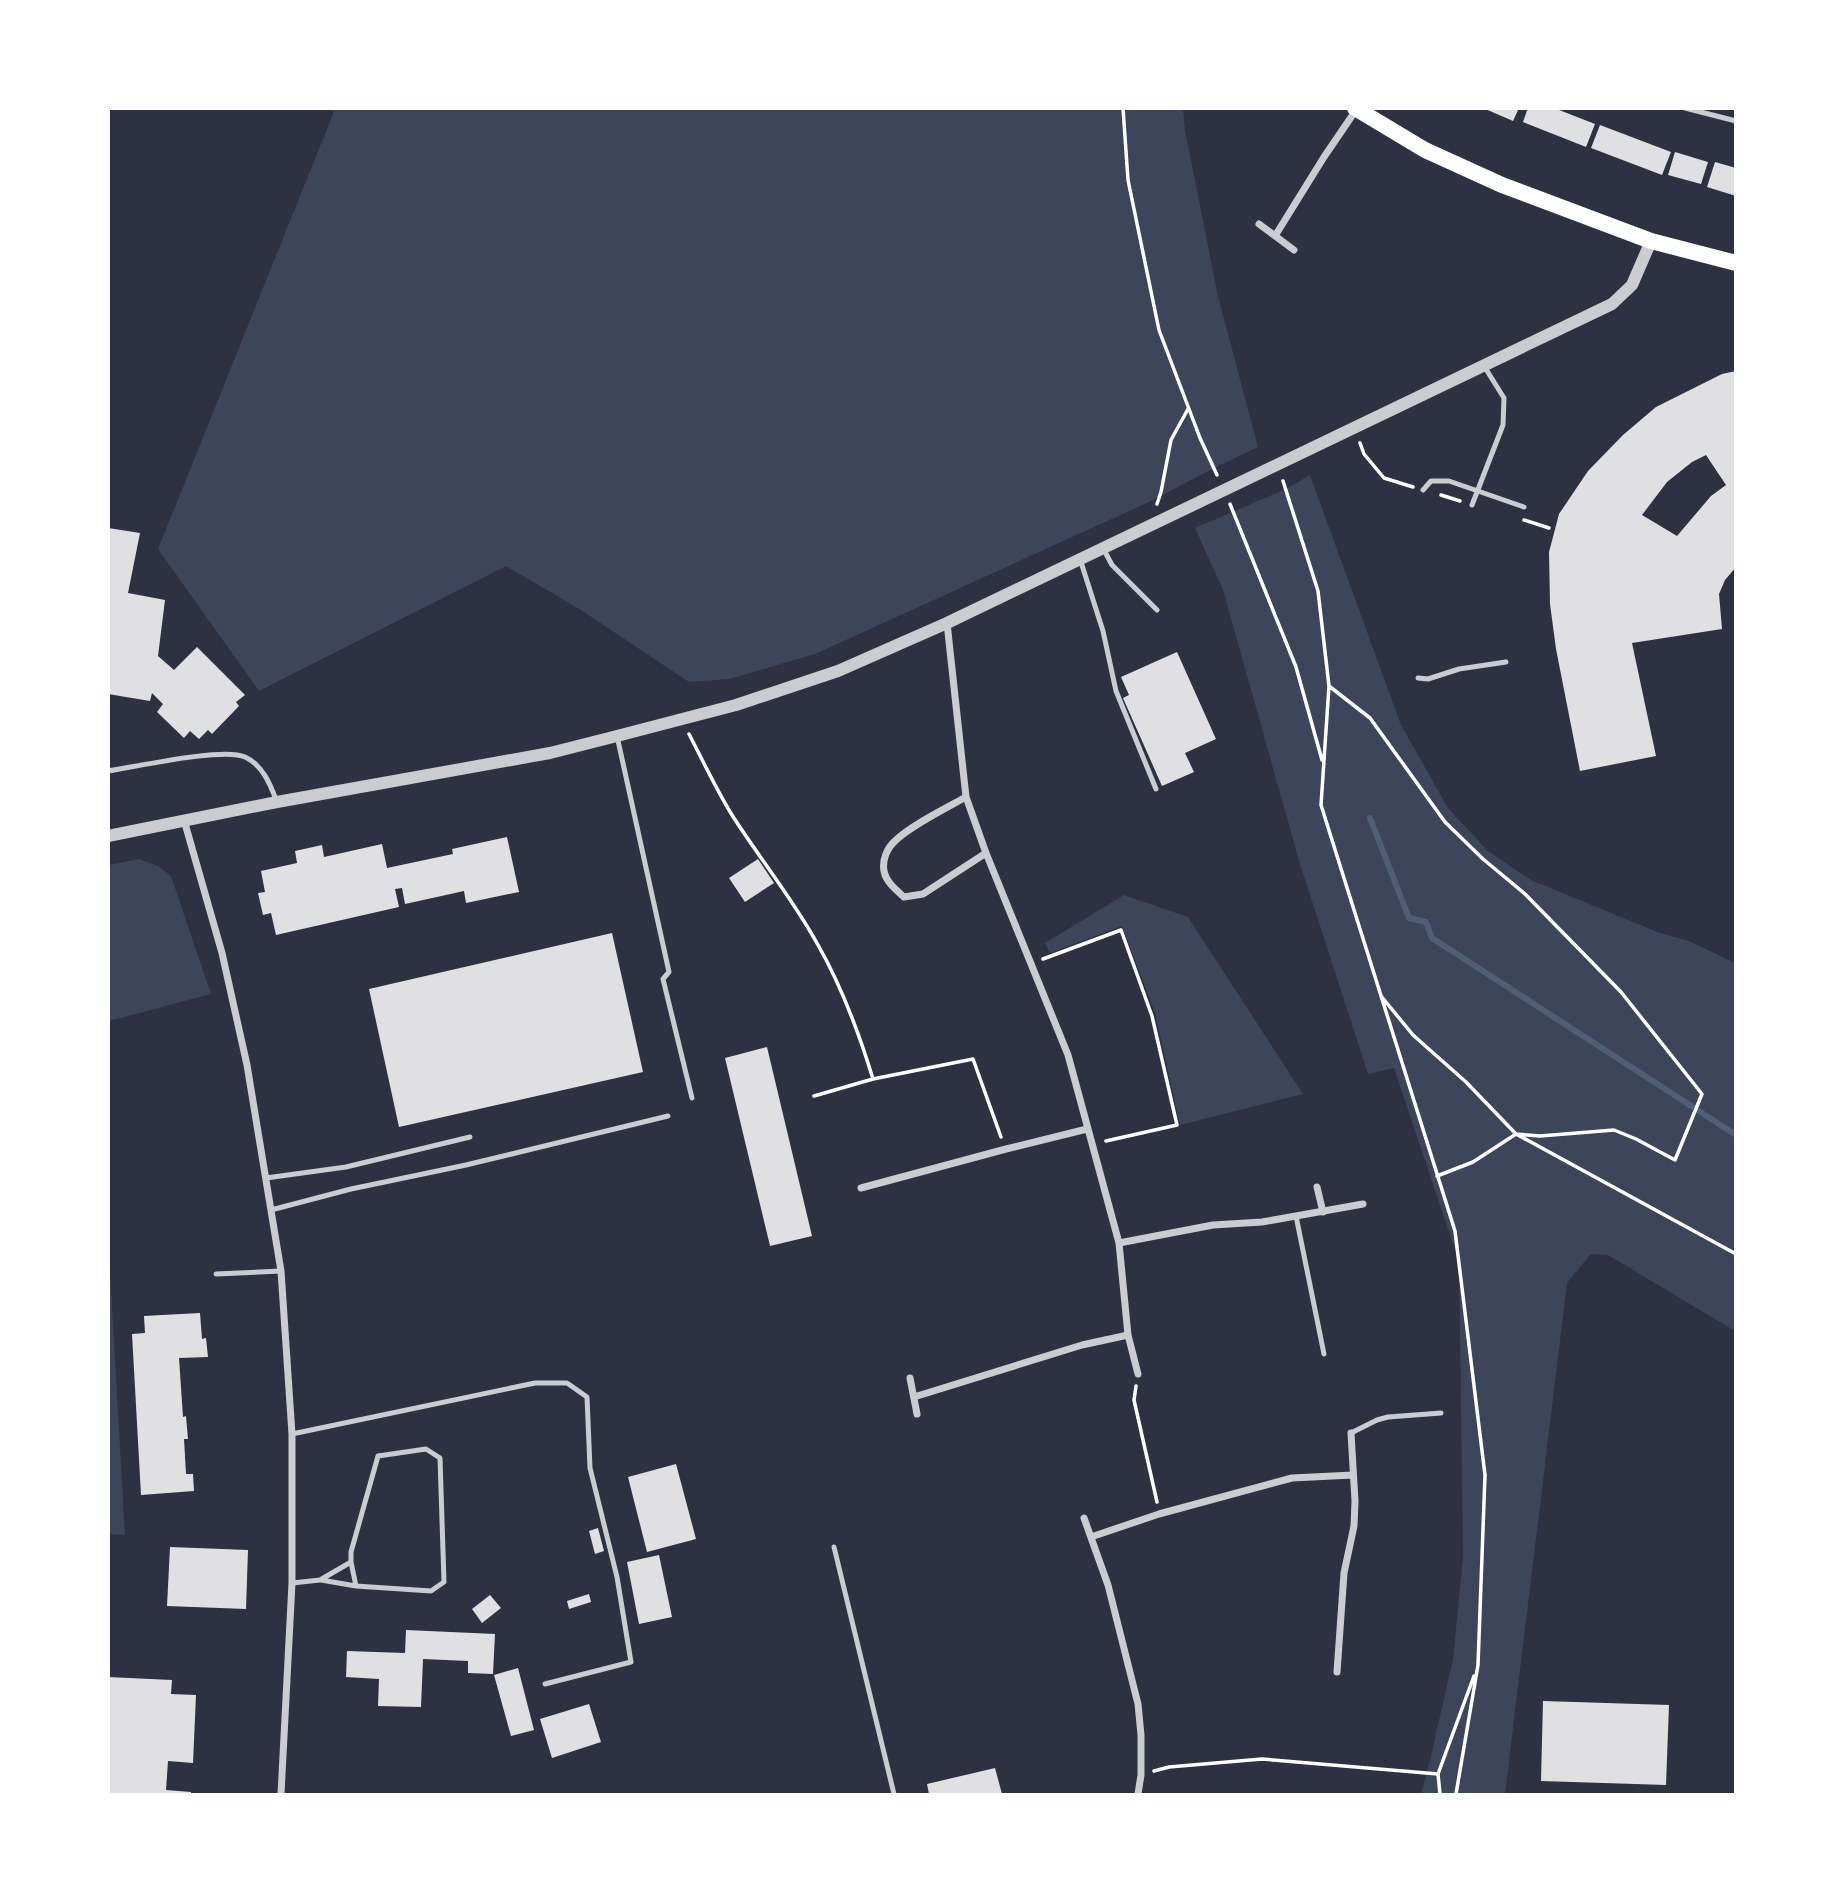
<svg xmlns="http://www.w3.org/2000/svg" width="1844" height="1903" font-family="Montserrat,sans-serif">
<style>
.green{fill:#3c4559}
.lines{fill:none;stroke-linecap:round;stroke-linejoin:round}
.stream{stroke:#4f5d75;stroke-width:6}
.building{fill:#e0e0e3;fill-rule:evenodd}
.path{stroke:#fff;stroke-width:3.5}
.service{stroke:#caccd0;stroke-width:5}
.minor{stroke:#caccd0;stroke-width:7}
.tertiary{stroke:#caccd0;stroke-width:12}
.primary{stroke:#fff;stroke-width:16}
</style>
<rect width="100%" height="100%" fill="#2d3142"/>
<path class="green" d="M335,109H1183L1185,130L1218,296L1258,447L1214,468L1147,503L815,654L730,679L689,682L581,610L506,566L259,691L158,549Z
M1310,475L1401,725L1448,808L1488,851L1531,880L1660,933L1689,941L1735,963V1331L1608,1255L1591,1254L1567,1283L1505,1794H1421L1430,1760L1453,1659L1463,1557L1459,1262L1394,1068L1368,1074L1300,864L1223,590L1195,528L1286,489Z
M139,859L158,866L171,876L211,994L109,1021V865Z
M1124,895L1188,917L1303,1094L1180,1125L1155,1013L1122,926L1050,953L1045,943Z
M108,1254H109L125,1535L109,1534Z"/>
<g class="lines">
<path class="stream" d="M1370,818L1409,918L1426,922L1432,938L1736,1135"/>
</g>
<path class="building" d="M1483,108H1519L1513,121Z
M1528,108H1554L1595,124L1586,147L1523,122Z
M1600,125L1671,152L1662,175L1591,148Z
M1675,152L1708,162L1701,184L1668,175Z
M1715,162L1736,168V196L1707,187Z
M1736,371V567L1725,580L1719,594L1722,629L1632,643L1656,756L1580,771L1556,649L1550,604L1549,552L1559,514L1588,471L1623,435L1656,407L1722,374ZM1706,455L1726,485L1711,496L1677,536L1642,515L1667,482L1692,462Z
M108,528L140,533L128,593L165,600L158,656L174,670L197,647L245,695L236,702L239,706L212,734L208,730L199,739L190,731L184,738L157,712L163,704L152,693L150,701L108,694V643L110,633H108Z
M1177,652L1216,739L1185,753L1194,772L1162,786L1123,698L1129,695L1121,677Z
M507,837L519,892L466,903L464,891L405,904L402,888L395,889L399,907L276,935L271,913L263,915L258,893L265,892L261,871L297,863L295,851L322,845L324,857L382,844L387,868L453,854L452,849Z
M758,859L774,883L745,902L729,878Z
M612,933L643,1072L399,1127L369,989Z
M767,1047L812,1236L770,1246L725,1058Z
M200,1313L202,1339L206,1338L208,1357L179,1358L183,1417L186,1416L188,1439H184L186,1474H193L194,1491L141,1495L132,1334L145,1333L144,1316Z
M676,1464L696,1539L647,1552L628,1477Z
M598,1528L604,1551L595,1554L589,1531Z
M170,1547L248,1550L246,1609L167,1606Z
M659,1555L672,1617L639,1624L627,1562Z
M589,1594L591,1602L569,1609L567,1601Z
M490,1595L501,1608L482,1623L472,1609Z
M406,1630L495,1634L493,1674L468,1673V1661L423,1659L421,1707L378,1706L379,1679L346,1677L347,1651L405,1653Z
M518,1668L534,1730L511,1736L494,1675Z
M108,1677L172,1680L171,1694L196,1695L193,1763L168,1761L166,1790L191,1792V1794H108Z
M1543,1701L1669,1705L1666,1785L1541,1781Z
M589,1704L601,1742L552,1758L540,1719Z
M995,1768L1002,1794H929L927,1784Z"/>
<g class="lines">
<path class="path" d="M1123,108L1128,180L1159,330L1200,438L1217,475
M1360,443L1364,454L1384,478L1413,487
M1283,481L1318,591L1329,686L1321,805L1455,1231L1485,1475L1478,1665L1456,1794
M1441,495L1460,501
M1157,504L1161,492L1171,440L1188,409
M1230,504L1296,667L1322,760
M1524,520L1549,528
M1329,686L1370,718L1445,822L1483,859L1525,894L1621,992L1702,1094L1675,1160L1636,1139L1614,1130L1540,1136L1516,1134L1473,1162L1437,1176
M689,734C703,761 716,789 732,815C760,859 793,899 818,945C842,987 859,1033 873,1079
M1043,959L1121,930L1152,1016L1177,1125L1106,1141
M1381,996L1413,1035L1466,1082L1516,1134L1736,1254
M814,1096L873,1079L973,1059L1001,1137
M1136,1386L1134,1400L1157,1502
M1154,1771L1169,1767L1262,1759L1438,1774
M1440,1794L1438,1774L1474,1676"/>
<path class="service" d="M1685,108L1736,121
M1423,490L1431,481H1449L1524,507
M1472,505L1503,425L1504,398L1484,366
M1104,550L1112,565L1157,610
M1080,559L1103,631L1116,691L1156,789
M1418,678L1428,679L1459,669L1506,662
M617,736L669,972L663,979L692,1098
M108,771C135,767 223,747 245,757C262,765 270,783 276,800
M266,1178L346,1167L470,1137
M271,1210L351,1189L466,1165L668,1116
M1296,1216L1324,1354
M216,1274L281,1271
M1351,1433L1377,1420L1388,1417L1441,1413
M292,1434L535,1383H567L587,1397L590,1468L617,1577L631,1662L545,1684
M834,1547L894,1794
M321,1580L356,1586
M292,1583L320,1580L351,1562L356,1586L431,1591L444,1582L440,1458L426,1449L378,1456L351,1552V1562"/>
<path class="minor" d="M1259,224L1294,250
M1275,236L1324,157L1356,110
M947,623L966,797L986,853L1068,1055L1119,1243L1128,1335L1138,1374
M966,797C946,808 910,826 895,841C887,848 882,860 884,871C886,882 896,890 904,897L923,894L986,853
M184,820L222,953L247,1065L281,1271L292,1434V1583L281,1794
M1317,1187L1323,1212
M861,1188L1006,1149L1087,1129
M1119,1243L1213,1225L1262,1222L1363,1204
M910,1378L917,1414
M914,1397L1082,1345L1128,1335
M1084,1518L1108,1585L1138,1704L1141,1735V1775L1138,1794
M1091,1537L1159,1514L1292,1478L1353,1475
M1337,1672L1344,1573L1354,1526L1355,1501L1351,1433"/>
<path class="tertiary" d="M108,836L277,802L550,753L617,736L736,705L838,671L947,623L1612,304L1632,285L1651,241"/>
<path class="primary" d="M1355,108L1425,150L1502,185L1651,241L1736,263"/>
</g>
<rect width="1844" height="1903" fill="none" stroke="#ffffff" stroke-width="220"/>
</svg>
